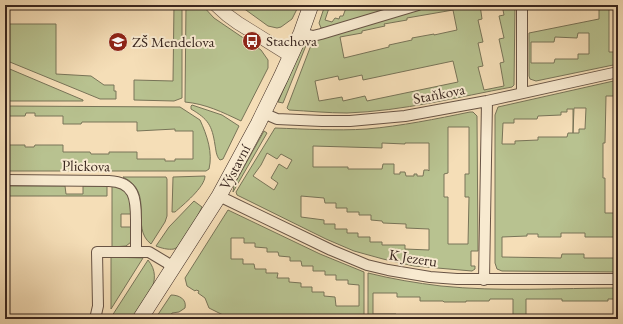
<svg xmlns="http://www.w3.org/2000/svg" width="623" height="324" font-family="'EB Garamond',serif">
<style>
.green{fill:#b8c290;stroke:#787458;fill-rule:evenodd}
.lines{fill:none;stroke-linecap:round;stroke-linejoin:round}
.minor-casing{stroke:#685445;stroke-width:12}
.tertiary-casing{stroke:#685445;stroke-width:14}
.secondary-casing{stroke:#39261f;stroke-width:16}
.minor{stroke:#f8ead0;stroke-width:10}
.tertiary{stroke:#f8ead0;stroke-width:13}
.secondary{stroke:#f8ead0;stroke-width:15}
.labels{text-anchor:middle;stroke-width:4;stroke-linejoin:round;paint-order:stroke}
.poi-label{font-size:15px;fill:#39261f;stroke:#f8ead0;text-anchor:start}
.street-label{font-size:15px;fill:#39261f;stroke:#f8ead0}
</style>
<rect width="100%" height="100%" fill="#f5deb7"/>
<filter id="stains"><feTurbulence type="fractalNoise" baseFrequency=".005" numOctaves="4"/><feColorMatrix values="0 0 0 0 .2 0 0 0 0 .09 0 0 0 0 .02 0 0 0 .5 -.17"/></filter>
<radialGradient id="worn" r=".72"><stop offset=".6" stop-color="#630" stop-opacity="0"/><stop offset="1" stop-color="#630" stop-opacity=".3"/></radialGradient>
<path class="green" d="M174,5H182V98L174,101L134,100V80L173,81Z
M186,5H202L214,18L261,50L268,60V68L241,121C222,112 206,104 185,102Z
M239,5H299L292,19L281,27L277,28L268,26Z
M325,5H330L325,20L332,22L335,18L339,19L340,16H343L346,8L339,5H400L325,28H321L319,23Z
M429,5H480L482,19L478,20L483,42L478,43L483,66L478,67L484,90L504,86L500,63L504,62L499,39L504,38L499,16L504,15L502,5H515L514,85L512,87C458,97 403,111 347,113C328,113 308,111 289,110L287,108L313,40ZM453,10L457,30L434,35V34L412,38V40L389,45V47L344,58L340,37L362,33V31L385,26L384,24L407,20V18ZM453,61L458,82L367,101L365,96L343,101L342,97L319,101L315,81L338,76L339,80L362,75L363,80Z
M599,5H609V52H618V64L536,81L530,79L529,76V33L599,19ZM578,33H589V54H578V59H555L554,63H531V42H554L555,37L577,38Z
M5,19H8V24H56V74L91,76L104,85H114V91H116V99H100L5,60Z
M307,43L283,103L278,102L303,45Z
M5,67L83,100V101H5Z
M618,80V96H606L605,143H603V178H605V213H618V237H585V233H561V237H538V234H527V236L502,237V257L561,258L562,254H584V258H618V272L502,271L497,269L495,263V115L498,107ZM574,108H586L585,129H579V133H573ZM567,109H573V133H568L567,137H538V140L515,141V144H502L503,123H514V119H537L538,116L561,115V112H567Z
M192,105L222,115L239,126L223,159L220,160C216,156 216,150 215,145C212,125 208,119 191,109V106Z
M5,106L180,107L200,120C207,135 213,153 209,169L206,171H5V145H25V147H34L35,145H63V152H90L91,154H109V152H137V159H165V161H175V159H193V131H175V129L137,131V122H82L81,124H63V116H35V113H26L25,116H5Z
M470,112H473L477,116L478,251H471V266H475V269L472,271L414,266L383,259L354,251L326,239L237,195L236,192L239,187L275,128C305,129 336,131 367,129C401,126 436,119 470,112ZM448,127H469V174H465V197H469L468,244H448V197H444V174L448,173ZM382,143L405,144V143H429V171L428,170H424L423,176H417V174H414V176H406L405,172H400V174H394V164H383L382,169H348V167H313V146L382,148ZM267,153L277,159L281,154L292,160L287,169L279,164L271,178L278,183L274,190L253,176L261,165ZM301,196L324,198L325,203H336V208H347V212H359V215H371V220L382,221L383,223L406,224V228L429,229V250L405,249V245H382V242H370V237H358V233H347V229H335V224H324V220L301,217Z
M264,131L267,133L233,192L234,185Z
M205,176C205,187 183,205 175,212H172L173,177Z
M123,177H166L167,179V216L165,222L151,244C129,227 156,193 123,177Z
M5,186H65L66,194H83V186H107V196H5Z
M112,186C130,189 130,198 131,214H121V227H131V242L126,246L112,247Z
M194,201L202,207C197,217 184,246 174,249C168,250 161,248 156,246L169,227Z
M228,210L320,254L364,272V319H231L209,308L205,298L198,293L199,291L196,290L195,291L187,286L185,278ZM231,238H244V243H255V247L267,248V252H278L279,256L290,257V261H301L302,266H313V271H325V275H336V280H348V284L359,285V306H336L335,297L324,296V292H312V287H301V283L289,282V278H277L278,273H266V269H255L254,264H243V259H231Z
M111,257L143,258L111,309Z
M148,260C165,280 144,302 133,319H110Z
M368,273C392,279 416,283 441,286C499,292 559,288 618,288V299H608V301H562V299H526V319H513V299H490L489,301H466V302H444L443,301H420V297H397V293H373V314H396V318H419V319H368Z
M171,295C179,295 187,299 185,308L179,312L172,313L169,319H155Z"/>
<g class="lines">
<defs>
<path id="minor" d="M301,33L313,36L321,34L418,5
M522,93V5
M263,113L277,119L322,121H350L405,116L487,101L618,72
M5,180L109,181C135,182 136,199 136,220C136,231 136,241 136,252
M219,196L331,250L367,265L388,270L430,277L457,279H618
M484,280L487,101
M95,319L98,306L97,252H149L174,267"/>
<path id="tertiary" d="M216,5L227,15L238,23L291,56"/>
<path id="secondary" d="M140,319L219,196L258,124L281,77L301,33L311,5"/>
</defs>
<use href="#minor" class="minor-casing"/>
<use href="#tertiary" class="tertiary-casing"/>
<use href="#secondary" class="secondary-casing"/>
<use href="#minor" class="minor"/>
<use href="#tertiary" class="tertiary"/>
<use href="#secondary" class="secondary"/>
</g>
<defs>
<symbol id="bus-disc" viewBox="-11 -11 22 22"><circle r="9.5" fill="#8f2418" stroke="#f8ead0"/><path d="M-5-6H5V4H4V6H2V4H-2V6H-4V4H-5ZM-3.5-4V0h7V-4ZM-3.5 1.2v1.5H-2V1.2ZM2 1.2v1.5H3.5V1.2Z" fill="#fff"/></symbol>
<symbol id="school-disc" viewBox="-11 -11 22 22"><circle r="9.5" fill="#8f2418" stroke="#f8ead0"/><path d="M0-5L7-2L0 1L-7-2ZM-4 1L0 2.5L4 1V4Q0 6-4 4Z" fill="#fff"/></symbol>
</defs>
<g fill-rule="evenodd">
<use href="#bus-disc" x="241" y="30" width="22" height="22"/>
<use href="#school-disc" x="107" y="31" width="22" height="22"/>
</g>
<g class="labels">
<g class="poi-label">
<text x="266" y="46">Stachova</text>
<text x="132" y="47">ZŠ Mendelova</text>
</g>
<g class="street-label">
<text transform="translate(439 94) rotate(-11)" y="5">Staňkova</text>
<text transform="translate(86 166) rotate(1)" y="5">Plickova</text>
<text transform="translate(235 167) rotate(-62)" y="5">Výstavní</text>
<text transform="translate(413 258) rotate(9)" y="5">K Jezeru</text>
</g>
</g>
<rect width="623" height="324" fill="none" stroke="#f5deb7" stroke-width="20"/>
<rect x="6" y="6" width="611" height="312" fill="none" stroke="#39261f" stroke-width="2"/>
<rect x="10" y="10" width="603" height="304" fill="none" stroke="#39261f"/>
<rect width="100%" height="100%" filter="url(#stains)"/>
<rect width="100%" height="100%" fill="url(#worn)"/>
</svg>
